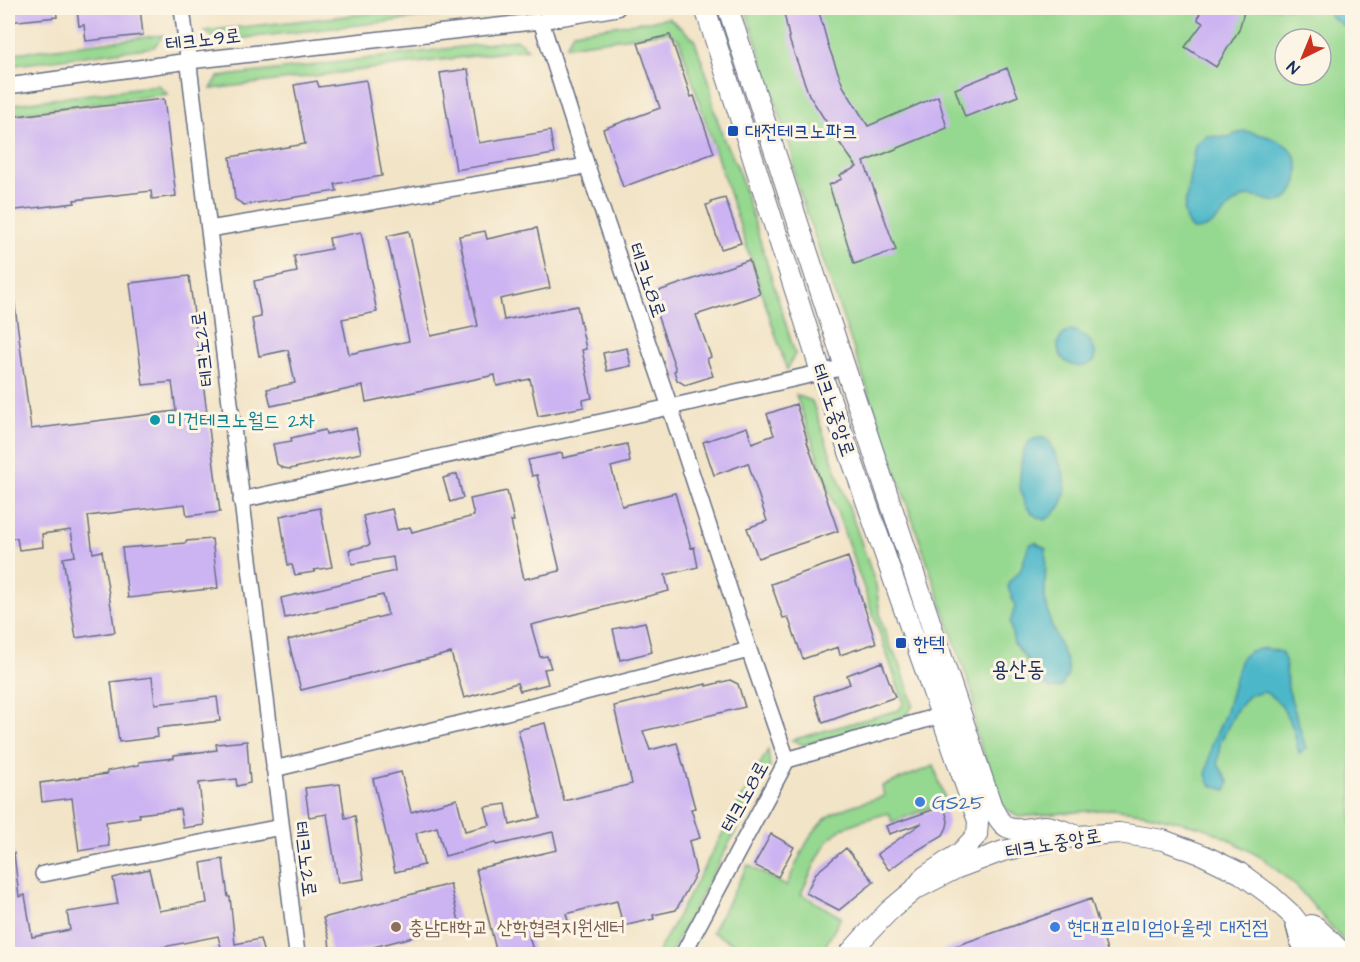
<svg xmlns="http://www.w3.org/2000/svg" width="1360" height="962" font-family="'Architects Daughter','Poor Story',sans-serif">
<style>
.green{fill:#95d88f;stroke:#588476;stroke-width:1.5;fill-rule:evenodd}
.water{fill:#4cb7c9;stroke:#347394;stroke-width:1.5}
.building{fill:#ccb3f2}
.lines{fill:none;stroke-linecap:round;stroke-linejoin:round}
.minor-casing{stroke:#666e83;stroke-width:18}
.major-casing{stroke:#666e83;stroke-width:22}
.minor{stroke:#fff;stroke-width:15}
.major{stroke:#fff;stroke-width:20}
.transit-dot{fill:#1a4fb4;stroke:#fcf5e5;stroke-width:2}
.culture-dot{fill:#0f9aa8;stroke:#fcf5e5;stroke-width:2}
.shop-dot{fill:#3f7fe0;stroke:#fcf5e5;stroke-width:2}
.education-dot{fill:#8d6e63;stroke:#fcf5e5;stroke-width:2}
.labels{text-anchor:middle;stroke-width:6;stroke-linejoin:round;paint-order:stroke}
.street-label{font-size:20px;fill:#1b2f5e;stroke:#fcf5e5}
.transit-label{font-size:20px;fill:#164399;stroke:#fcf5e5;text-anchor:start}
.culture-label{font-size:20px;fill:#0d838f;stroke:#fcf5e5;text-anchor:start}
.shop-label{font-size:20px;fill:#366cbe;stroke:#fcf5e5;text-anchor:start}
.education-label{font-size:20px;fill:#785e54;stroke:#fcf5e5;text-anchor:start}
.quarter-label{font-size:22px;fill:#1b2f5e;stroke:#fcf5e5}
</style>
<rect width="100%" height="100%" fill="#fcf5e5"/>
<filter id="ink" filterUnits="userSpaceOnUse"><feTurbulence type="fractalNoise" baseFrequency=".0167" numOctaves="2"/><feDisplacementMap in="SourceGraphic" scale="12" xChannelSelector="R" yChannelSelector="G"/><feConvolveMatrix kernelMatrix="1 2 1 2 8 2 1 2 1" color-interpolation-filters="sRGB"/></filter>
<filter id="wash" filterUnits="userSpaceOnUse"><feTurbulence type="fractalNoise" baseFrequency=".008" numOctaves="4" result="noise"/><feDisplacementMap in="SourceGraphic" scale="24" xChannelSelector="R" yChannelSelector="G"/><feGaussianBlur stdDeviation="1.35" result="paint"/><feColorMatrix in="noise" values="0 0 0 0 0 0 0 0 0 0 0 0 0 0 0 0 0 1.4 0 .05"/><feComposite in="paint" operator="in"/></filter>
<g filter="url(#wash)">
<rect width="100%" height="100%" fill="#f2e4c7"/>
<path class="green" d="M421,8H505L219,41L204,31Z
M748,8H1352V617L1342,670L1352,725V945L1345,943L1298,888L1264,859L1232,841L1205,828L1143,813L1111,809L1018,817L1003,806L975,731L974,698L795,179L792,153L746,11ZM1285,39H1321V75H1285Z
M669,18L694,39L710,84L714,109L724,140L737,166L795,354L787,370L679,40L669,32L566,46L573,32Z
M163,35L154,47L8,66V54Z
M517,40L528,49L211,89L218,77Z
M158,85L168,94L8,115V105Z
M796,395L812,401L876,585L881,620L891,648L900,663L913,705L906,716L804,745L792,740L899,710L904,703Z
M768,750L770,767L670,954H657Z
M934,766L946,802L892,822L889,813C872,818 850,822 836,833C822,843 809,878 801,894L841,917L821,954H747L748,952L712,932L748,865L786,886C798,862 808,830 831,815C846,805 867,802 884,796L882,786Z"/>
<path class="water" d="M1330,8H1352V29H1348L1330,16Z
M1244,131C1274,136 1307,146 1296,184C1294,191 1289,199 1282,201C1270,205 1257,193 1245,197C1224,204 1218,231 1192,230L1186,221L1184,211L1195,145L1206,136L1228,137Z
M1071,330C1086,334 1097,344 1095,360C1071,382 1040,342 1071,330Z
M1044,438L1050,442C1053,452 1059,460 1062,469C1070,491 1065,508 1045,520C1037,517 1031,514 1026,506C1024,502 1022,496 1021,492C1019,481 1020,448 1030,441C1034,438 1039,438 1044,438Z
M1035,542L1046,549L1045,598L1051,624L1067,663L1068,674L1061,687L1050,689L1046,685L1039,684L1028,661L1014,644L1010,623L1015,607L1008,587L1009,582L1020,571L1029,545Z
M1265,648L1281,652L1285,660L1288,688L1306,749L1299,753L1293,728L1281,705L1272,696L1264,692L1248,696L1236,711L1220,743L1218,764L1229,783L1226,790L1210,785L1206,775L1212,744L1225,714L1241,658L1250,651Z"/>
<g id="blocks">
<path class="building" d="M8,8H56L57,17L8,22Z
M95,8H140L143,35L86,41L84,25L79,26L77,10Z
M783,8H818L828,45L843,86L868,126L938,96L947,128L864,162L896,250L854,264L829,185L842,179L840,175L857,167L839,142L809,95L790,42Z
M1201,8H1245L1239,30L1216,67L1185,47L1203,23L1198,20Z
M670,35L691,97L694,96L714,153L623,187L603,129L660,108L638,43Z
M1007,68L1018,96L965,117L955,89Z
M468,69L479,143L550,131L554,154L456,170L440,73Z
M366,80L382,176L335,184L337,191L244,205L235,199L230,157L305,144L294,85L317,81L319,87Z
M164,99L176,196L152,199L151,191L74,200L75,203L8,211V117Z
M725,198L741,243L721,249L706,205L711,204V202Z
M537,228L550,288L500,299L504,320L577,306L586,349L582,350L592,398L583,400L584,407L538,416L530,379L497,386L495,375L366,402L363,386L271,406L267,389L295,383L288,350L259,356L252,319L261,317L254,281L297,272L294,256L331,249L329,238L361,232L377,312L342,319L349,354L409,341L387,236L409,231L431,336L478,326L459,236L485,231L487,239Z
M749,260L760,294L696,315L711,357L707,359L713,376L685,385L677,380L674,371L676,370L650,294Z
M189,276L220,512L187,516L185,504L88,516L93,553L102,551L115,632L76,638L63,558L75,556L71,530L42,534L43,547L19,550L17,538L8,539V300L14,299L31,429L176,411L172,382L143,385L130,283Z
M627,348L631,366L607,371L603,353Z
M796,404L807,439H806L838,531L758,558L747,528L767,521L748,463L714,475L703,442L747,427L752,443L774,435L767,414Z
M356,428L361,453L290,469L283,468L277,464L273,444L292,441L291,438L325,430L326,434Z
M627,444L630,462L611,467L622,506L675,493L691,548L694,547L698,567L665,575L669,591L531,625L540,657L547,656L551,668L544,669L548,684L520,691L517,683L464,698L451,653L301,690L288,640L388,615L383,595L285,618L281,598L395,571L393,557L352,564L349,550L370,545L363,516L392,509L397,530L410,527L412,532L474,516L470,499L507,491L514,521H511L524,579L560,571L537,475L532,476L528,460L562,453L563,458Z
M457,474L463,498L450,502L443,478Z
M320,508L332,567L314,570L315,572L295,575L292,565H288L280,516Z
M212,539L218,588L128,598L122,548L186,543V541Z
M848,557L876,643L840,655L838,647L803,659L788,617L783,618L771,584Z
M645,622L652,652L620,660L613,629Z
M882,662L895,697L823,723L814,696L850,684L847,675Z
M152,677L155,704L217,697L220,721L157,728L158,737L119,742L111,682Z
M730,680L738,684L745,707L643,731L650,750L677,743L695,808L691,809L700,838L689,841L696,873L676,910L653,915L654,919L623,926L617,901L566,914L571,931L561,933L560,929L529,936L534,954H497L476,869L557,850L553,832L497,845L496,842L445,856L437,827L416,833L424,865L395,872L373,779L401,772L411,812L457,799L465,831L490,825L485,807L506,804L510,825L540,817L518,730L545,723L564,801L632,784L614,706L706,684V686Z
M247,741L250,783L237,786L236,779L199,783L204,825L183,828L180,809L139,814L140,817L106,822L109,846L79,851L72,798L42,802L40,783L107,774V771L139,765V762L174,758V755L217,750L216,744Z
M340,784L345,818L355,816L364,879L338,883L327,814L309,817L305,788Z
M944,806L948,821L947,827L943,835L908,856L889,870L877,854L922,823L889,834L886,826Z
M771,834L794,847L778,877L754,865Z
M846,848L874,882L839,910L806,893L816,873Z
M8,853H14L19,897L25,895L32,937L70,930L67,912L118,904L113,878L149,869L159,911L207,903L201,863L223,859L228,897H230L235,944L260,939L264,954H209V950L221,947L218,936L138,952V954H8Z
M450,884L460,925L350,953L330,952L329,938L323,918Z
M1091,899L1108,954H935V953Z"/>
</g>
</g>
<g filter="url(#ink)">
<use href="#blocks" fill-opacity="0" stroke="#666e83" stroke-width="1.5"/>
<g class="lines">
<defs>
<path id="minor" d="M182,8L297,954
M541,21L587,166L670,407L749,650L787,760L683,954
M8,86L189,61L541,21L617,8
M209,229L587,166
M241,500L670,407L845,367
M787,760L942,715
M274,769L499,714L749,650
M43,874L281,827
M1292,918L1298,941L1305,954"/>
<path id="major" d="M705,8L821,372L978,821L977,835L961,852L924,877L914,890
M728,8L845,367L991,804C1005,838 1015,829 1045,826C1055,826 1068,833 1078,836
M1311,925L1316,927L1344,954
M849,954L866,935L889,911L914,890L955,869L1003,851L1078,836L1119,833L1163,840L1203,855L1240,873L1270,895L1292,915L1323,954"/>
</defs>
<use href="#minor" class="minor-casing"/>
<use href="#major" class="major-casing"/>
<use href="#minor" class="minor"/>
<use href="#major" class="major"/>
</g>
</g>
<g class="transit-dot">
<rect x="727" y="125" width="12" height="12" rx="3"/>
<rect x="895" y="637" width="12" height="12" rx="3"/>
</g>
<circle class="culture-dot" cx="155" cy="420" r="6"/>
<g class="shop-dot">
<circle cx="920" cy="802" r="6"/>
<circle cx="1055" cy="927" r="6"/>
</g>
<circle class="education-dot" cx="396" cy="927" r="6"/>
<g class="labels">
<g class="street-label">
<text transform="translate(203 39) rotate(-7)" y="7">테크노9로</text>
<text transform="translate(648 280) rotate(71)" y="7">테크노8로</text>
<text transform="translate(202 349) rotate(-97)" y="7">테크노2로</text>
<text transform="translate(834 410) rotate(71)" y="7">테크노중앙로</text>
<text transform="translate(744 796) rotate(-61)" y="7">테크노8로</text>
<text transform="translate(1053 843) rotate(-10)" y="7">테크노중앙로</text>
<text transform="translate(306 859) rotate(83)" y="7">테크노2로</text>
</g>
<g class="transit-label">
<text x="745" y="138">대전테크노파크</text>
<text x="913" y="650">한텍</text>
</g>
<g class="culture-label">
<text x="167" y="427">미건테크노월드 2차</text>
</g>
<g class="shop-label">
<text x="932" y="809">GS25</text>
<text x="1067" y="934">현대프리미엄아울렛 대전점</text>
</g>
<g class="education-label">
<text x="408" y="934">충남대학교 산학협력지원센터</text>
</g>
<g class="quarter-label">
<text x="1018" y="676">용산동</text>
</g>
</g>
<rect width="1360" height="962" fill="none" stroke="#fcf5e5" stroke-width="30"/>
<g transform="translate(1303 57) rotate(223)"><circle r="28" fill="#fcf5e5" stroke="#a2a6af" stroke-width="1.5"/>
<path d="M0-4.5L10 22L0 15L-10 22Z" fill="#c8321e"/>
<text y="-9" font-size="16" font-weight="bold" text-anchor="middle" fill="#1b2f5e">N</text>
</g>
</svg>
